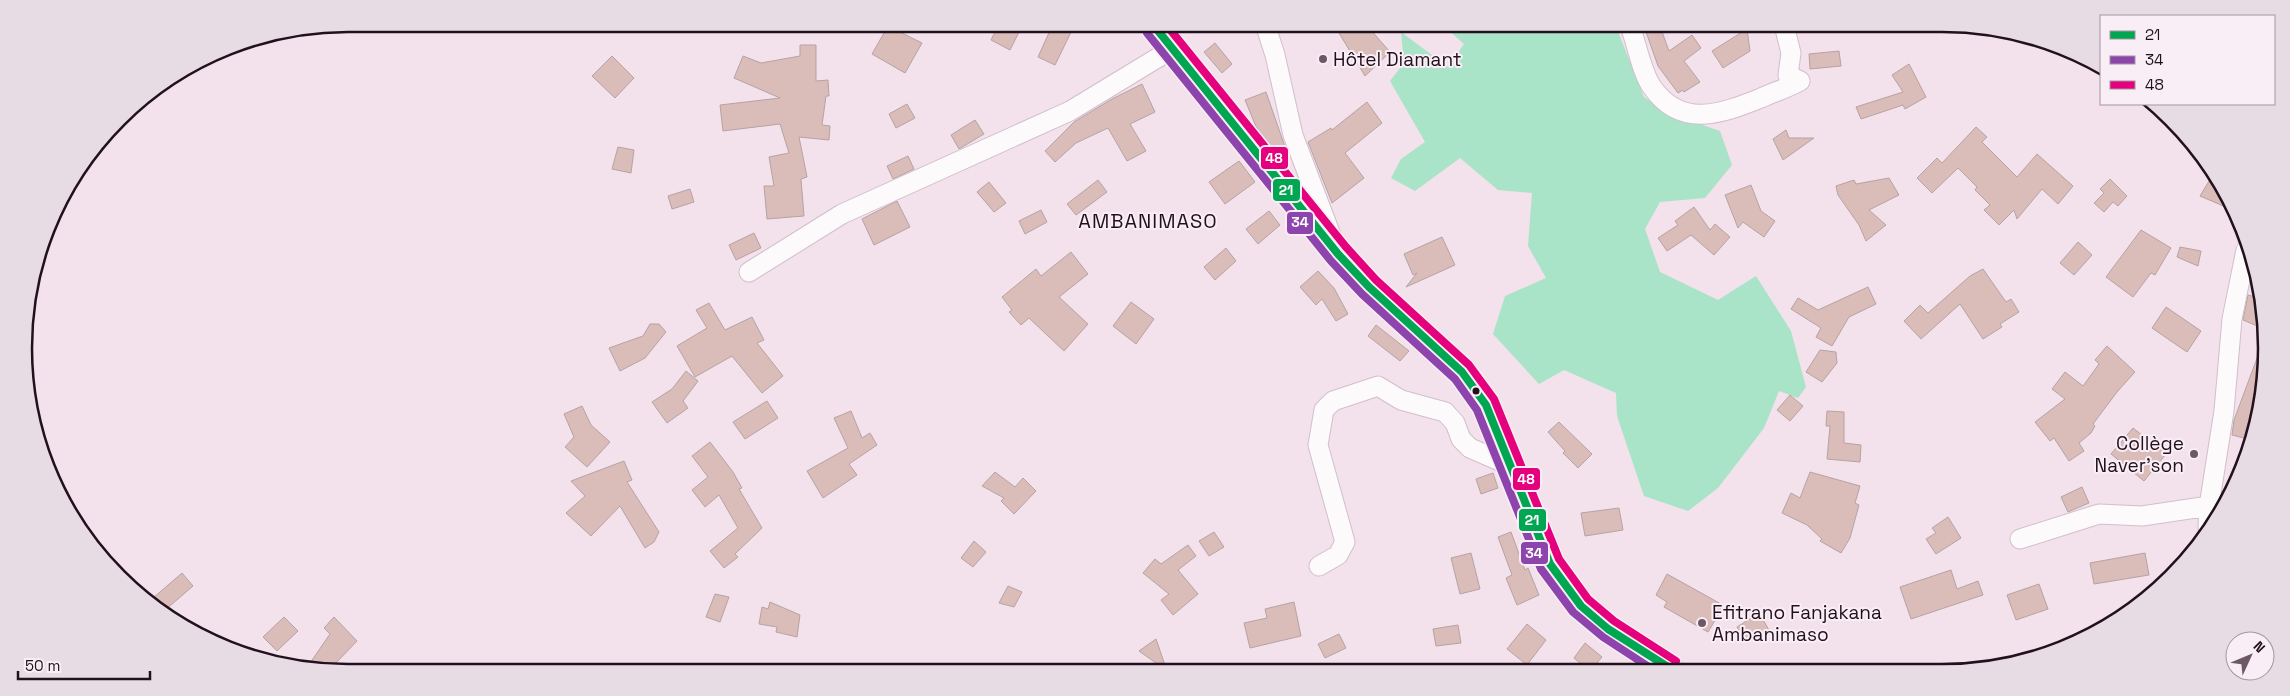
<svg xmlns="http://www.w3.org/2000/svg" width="2290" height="696" font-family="'Space Grotesk',sans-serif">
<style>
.green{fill:#a9e3c8}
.building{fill:#dabcb9;stroke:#b6a3a4}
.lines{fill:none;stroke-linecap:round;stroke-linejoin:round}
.minor-casing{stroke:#d1bfca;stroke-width:21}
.major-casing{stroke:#d1bfca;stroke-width:26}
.minor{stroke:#fdfafc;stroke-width:19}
.major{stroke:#fdfafc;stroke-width:24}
.bus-1-casing{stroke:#f9eef5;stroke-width:11}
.bus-2-casing{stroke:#f9eef5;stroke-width:11}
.bus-3-casing{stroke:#f9eef5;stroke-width:11}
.bus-1{stroke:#00a651;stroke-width:8}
.bus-2{stroke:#8e44ad;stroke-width:8}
.bus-3{stroke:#e5007d;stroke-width:8}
.poi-dot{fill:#6c5965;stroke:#f9eef5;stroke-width:2}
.bus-dot{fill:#23101d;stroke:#f9eef5;stroke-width:2}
.labels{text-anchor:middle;stroke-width:4;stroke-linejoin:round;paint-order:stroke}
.poi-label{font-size:19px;fill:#23101d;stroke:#f9eef5;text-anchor:start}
.neighbourhood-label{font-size:20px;letter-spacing:1px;fill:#23101d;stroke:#f9eef5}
.rim{fill:none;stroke:#23101d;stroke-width:2.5}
.line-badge{stroke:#f9eef5;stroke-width:2}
.badge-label{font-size:14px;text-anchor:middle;font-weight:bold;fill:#fff}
</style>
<rect width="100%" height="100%" fill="#f3e1ec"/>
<path class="green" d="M1446,28L1617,29L1644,97L1668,113L1720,131L1732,165L1705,198L1660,202L1645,229L1660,272L1718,300L1756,276L1791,331L1806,387L1798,398L1779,391L1764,428L1718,488L1688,511L1644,496L1617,416L1616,393L1564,370L1539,384L1493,334L1505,296L1546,278L1528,246L1532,193L1498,190L1460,158L1415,191L1391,178L1401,159L1425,142L1390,81L1404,63L1401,32L1448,67L1464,44Z"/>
<path class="building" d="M888,26L922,43L905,73L872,54Z
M998,26H1022L1010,50L991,40Z
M1052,26H1074L1055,65L1038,57Z
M1336,28H1369L1390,52L1365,76Z
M1645,29H1661L1669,51L1692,35L1701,48L1684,61L1700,82L1684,92L1683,90L1678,93L1658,66Z
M1747,29L1750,51L1723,68L1712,51Z
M1215,43L1232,64L1222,73L1204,52Z
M800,45H816V81L828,80L829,96H826L822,125L830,126L829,140L799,137L807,177L801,179L804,216L767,219L764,186H774L769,157L789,153L780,124L723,131L720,105L780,98L734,78L743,56L761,63L800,56Z
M1839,51L1841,66L1810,69L1809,54Z
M612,56L634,78L615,98L592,76Z
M1909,64L1926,97L1905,109L1903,105L1861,119L1856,107L1903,92L1892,75Z
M1142,84L1155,112L1130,124L1146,151L1127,161L1108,128L1076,143L1055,162L1045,151L1074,122L1112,99Z
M1266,92L1285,147L1273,152L1260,136L1245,100Z
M1367,102L1382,123L1345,153L1364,178L1332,203L1308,142L1331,128L1332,130Z
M907,104L915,118L896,128L889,114Z
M975,120L984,134L959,149L951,135Z
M1976,127L1987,137L1982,142L2017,177L2037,154L2073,186L2058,204L2042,189L2017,219L2014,210L1999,225L1984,210L1990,205L1975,190L1977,187L1958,168L1932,193L1917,178L1937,158L1942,163Z
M1786,130L1789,138H1814L1783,160L1773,139Z
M618,147L634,150L631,173L612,169Z
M908,156L914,169L893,179L887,166Z
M1239,161L1255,182L1225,204L1209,182Z
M2214,173L2228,208L2200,196Z
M1889,178L1899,195L1869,210L1886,225L1866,241L1859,225L1838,195L1836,186L1854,180L1856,184Z
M2110,179L2127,196L2118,206L2113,202L2104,212L2094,203L2104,193L2100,189Z
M1098,180L1107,192L1076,215L1067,204Z
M989,182L1006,203L994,212L977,192Z
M1751,185L1761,211L1775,221L1764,237L1743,222L1738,228L1725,195Z
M690,189L694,202L672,209L668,196Z
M897,201L910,227L874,245L862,219Z
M1694,207L1710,230L1715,224L1730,237L1714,255L1691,235L1667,251L1658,238L1678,225L1675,221Z
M1041,210L1047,222L1025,234L1019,221Z
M1269,211L1280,225L1258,244L1246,229Z
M2141,230L2171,248L2155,275L2151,273L2133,297L2106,277Z
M754,233L761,248L736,260L729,245Z
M1442,237L1455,265L1406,287L1417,273L1413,275L1404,254Z
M2078,242L2092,255L2074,275L2060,263Z
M2180,247L2201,251L2198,266L2177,257Z
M1226,248L1236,261L1215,280L1204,267Z
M1071,252L1088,274L1059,297L1088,324L1064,351L1029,318L1021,325L1009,312L1012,310L1002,297L1036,269L1041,276Z
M1983,269L2006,302L2011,299L2019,312L2000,324L2002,327L1983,339L1960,304L1921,339L1904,321L1920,305L1928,313L1970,276Z
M1318,271L1334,288L1348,314L1336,321L1322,299L1316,305L1300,287Z
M1868,287L1876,304L1849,317L1832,346L1816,337L1821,328L1791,309L1798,298L1818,310Z
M2248,295L2260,298V327L2243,320Z
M1131,302L1154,319L1136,344L1113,326Z
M709,303L725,330L752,317L764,340L757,343L783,376L762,393L732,356L695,377L677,346L707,328L696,310Z
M2166,307L2201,331L2187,352L2152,328Z
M650,324H659L666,332L645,358L620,371L609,348L643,336Z
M1376,325L1409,351L1400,361L1368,336Z
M2107,346L2135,372L2117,392L2093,424L2095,426L2091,433L2079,443L2084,451L2069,461L2054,438L2050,441L2035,422L2065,399L2052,389L2065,372L2083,386L2099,364L2095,360Z
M1820,350L1836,352L1837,363L1822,382L1806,372Z
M2259,353L2260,408L2253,405L2244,438L2232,435L2234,420Z
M686,371L698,381L683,401L688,408L667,423L652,402L672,389Z
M1790,395L1803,406L1790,421L1777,410Z
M767,401L778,418L745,439L733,422Z
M582,406L591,425L610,442L587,467L565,447L574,437L564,414Z
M851,411L862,438L870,433L877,445L849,464L857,475L823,498L807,471L848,448L834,418Z
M1827,411L1844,412V443L1861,445L1860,462L1827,459L1830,426H1826Z
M1559,422L1592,454L1578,468L1563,453L1565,451L1548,432Z
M2133,428L2166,454L2144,481L2111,454Z
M710,442L733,472L742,488L739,489L762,528L735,554L738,557L724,568L710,551L738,528L719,495L705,507L692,490L708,477L692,456Z
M624,461L632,480L627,482L659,532L654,542L645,548L620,506L591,536L566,513L585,496L571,481Z
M995,472L1015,487L1023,478L1036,491L1014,514L1001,501L1004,498L982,486Z
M1810,472L1860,486L1855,503L1859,505L1850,538L1841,553L1820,541L1822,539L1807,525L1782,513L1791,493L1800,498Z
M1493,473L1498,488L1481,494L1476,479Z
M2082,487L2089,503L2068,512L2061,497Z
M1619,508L1623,530L1585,536L1581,513Z
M1948,517L1961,538L1936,554L1926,539L1936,533L1932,528Z
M1214,532L1224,547L1209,556L1199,541Z
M1511,532L1525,570L1528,568L1539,595L1517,605L1506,578L1512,575L1498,537Z
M974,541L986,552L973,567L961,558Z
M1188,545L1196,556L1178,570L1198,594L1173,615L1161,600L1169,594L1143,573L1155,559L1161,564Z
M1471,553L1480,589L1460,594L1451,558Z
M2145,553L2149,575L2094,584L2090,563Z
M1951,570L1957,589L1978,581L1983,595L1911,619L1900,587Z
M182,573L193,586L164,611L153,598Z
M1667,574L1721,604V610L1708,632L1664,607L1667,602L1656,595Z
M2039,584L2048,609L2016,620L2007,595Z
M1008,586L1022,592L1014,607L999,603Z
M715,594L729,597L720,622L706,617Z
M770,602L800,615L797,637L776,632L777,627L759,624L762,607L768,609Z
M1294,602L1301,636L1250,648L1244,623L1267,618L1265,609Z
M1759,613L1769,630L1747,643L1737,627Z
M284,617L298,631L277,651L263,637Z
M334,617L357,641L333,666H308L330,634L324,628Z
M1527,624L1546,640L1527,665L1507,649Z
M1458,625L1461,643L1436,646L1433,629Z
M1339,634L1346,648L1325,658L1318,644Z
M1156,639L1166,668H1163L1139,651Z
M1585,643L1602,657L1592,669H1587L1574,658Z"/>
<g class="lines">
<defs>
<path id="minor" d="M1266,27L1275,55L1293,135L1334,243
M1631,29C1637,45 1642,73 1652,87C1681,129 1721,114 1761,98C1774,92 1788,88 1800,81
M1785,29L1791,53L1788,75L1800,81
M749,272L842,214L1070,111L1172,49
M2208,528L2209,506L2224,411L2232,319L2246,250
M2020,539L2099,514L2142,516L2209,506
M1319,566L1338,555L1345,542L1318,445L1324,410L1333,401L1378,386L1401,400L1445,412L1455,423L1461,439L1470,448L1509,465"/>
<path id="major" d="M1155,27L1338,254L1369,287L1462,372L1486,405L1550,564L1581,606L1608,629L1671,669"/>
</defs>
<use href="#minor" class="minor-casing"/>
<use href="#major" class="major-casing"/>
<use href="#minor" class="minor"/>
<use href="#major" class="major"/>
<defs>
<path id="bus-1" d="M1155,27L1338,254L1369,287L1462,372L1486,405L1550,564L1581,606L1608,629L1671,669"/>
<path id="bus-2" d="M1147,33L1331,261L1362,294L1455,379L1477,410L1541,569L1573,612L1603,637L1652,669"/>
<path id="bus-3" d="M1168,27L1346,247L1376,280L1469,365L1494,399L1559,559L1588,599L1614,621L1676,661"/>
</defs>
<use href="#bus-1" class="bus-1-casing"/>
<use href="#bus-2" class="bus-2-casing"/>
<use href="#bus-3" class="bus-3-casing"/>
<use href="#bus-1" class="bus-1"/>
<use href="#bus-2" class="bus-2"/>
<use href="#bus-3" class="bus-3"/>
</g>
<g class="poi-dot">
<circle cx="1323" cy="59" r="5"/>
<circle cx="2194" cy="454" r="5"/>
<circle cx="1702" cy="623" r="5"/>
</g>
<circle class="bus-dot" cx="1476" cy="391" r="4.5"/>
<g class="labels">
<g class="poi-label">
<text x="1333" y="66">Hôtel Diamant</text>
<text x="2184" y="450" text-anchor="end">Collège<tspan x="2184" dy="22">Naver'son</tspan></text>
<text x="1712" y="619">Efitrano Fanjakana<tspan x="1712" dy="22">Ambanimaso</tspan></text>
</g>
<g class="neighbourhood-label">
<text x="1148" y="228">AMBANIMASO</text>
</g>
</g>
<path d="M0 0H2290V696H0ZM348 32H1942A316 316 0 0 1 2258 348V348A316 316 0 0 1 1942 664H348A316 316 0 0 1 32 348V348A316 316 0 0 1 348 32Z" fill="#e8dce4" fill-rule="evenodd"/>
<path class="rim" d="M348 32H1942A316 316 0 0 1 2258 348V348A316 316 0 0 1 1942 664H348A316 316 0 0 1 32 348V348A316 316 0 0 1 348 32Z"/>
<g class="line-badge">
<rect x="1260" y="146" width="29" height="24" rx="5" fill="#e5007d"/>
<rect x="1272" y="178" width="29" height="24" rx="5" fill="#00a651"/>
<rect x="1286" y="211" width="28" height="24" rx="5" fill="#8e44ad"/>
<rect x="1512" y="467" width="29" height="24" rx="5" fill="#e5007d"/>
<rect x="1518" y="508" width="29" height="24" rx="5" fill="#00a651"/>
<rect x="1520" y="541" width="29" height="24" rx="5" fill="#8e44ad"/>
</g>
<g class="badge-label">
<text x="1274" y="163">48</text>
<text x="1286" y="195">21</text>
<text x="1300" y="227">34</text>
<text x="1526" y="484">48</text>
<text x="1532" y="525">21</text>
<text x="1534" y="558">34</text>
</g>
<rect x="2100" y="15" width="175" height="90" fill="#f9eef5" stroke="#a3959f"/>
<rect x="2110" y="31" width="25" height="8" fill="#00a651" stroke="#a3959f"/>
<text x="2145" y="40" font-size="15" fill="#23101d">21</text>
<rect x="2110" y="56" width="25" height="8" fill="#8e44ad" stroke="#a3959f"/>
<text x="2145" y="65" font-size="15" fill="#23101d">34</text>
<rect x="2110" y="81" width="25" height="8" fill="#e5007d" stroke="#a3959f"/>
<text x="2145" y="90" font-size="15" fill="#23101d">48</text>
<g transform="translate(2250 656) rotate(46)"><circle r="24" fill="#f9eef5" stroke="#a3959f"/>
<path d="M0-4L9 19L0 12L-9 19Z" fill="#6c5965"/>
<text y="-8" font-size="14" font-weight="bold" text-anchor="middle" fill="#23101d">N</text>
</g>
<path d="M18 671v8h132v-8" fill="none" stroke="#23101d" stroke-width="2.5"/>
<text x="25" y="671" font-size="15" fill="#23101d" stroke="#f9eef5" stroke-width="4" paint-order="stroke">50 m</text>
</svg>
